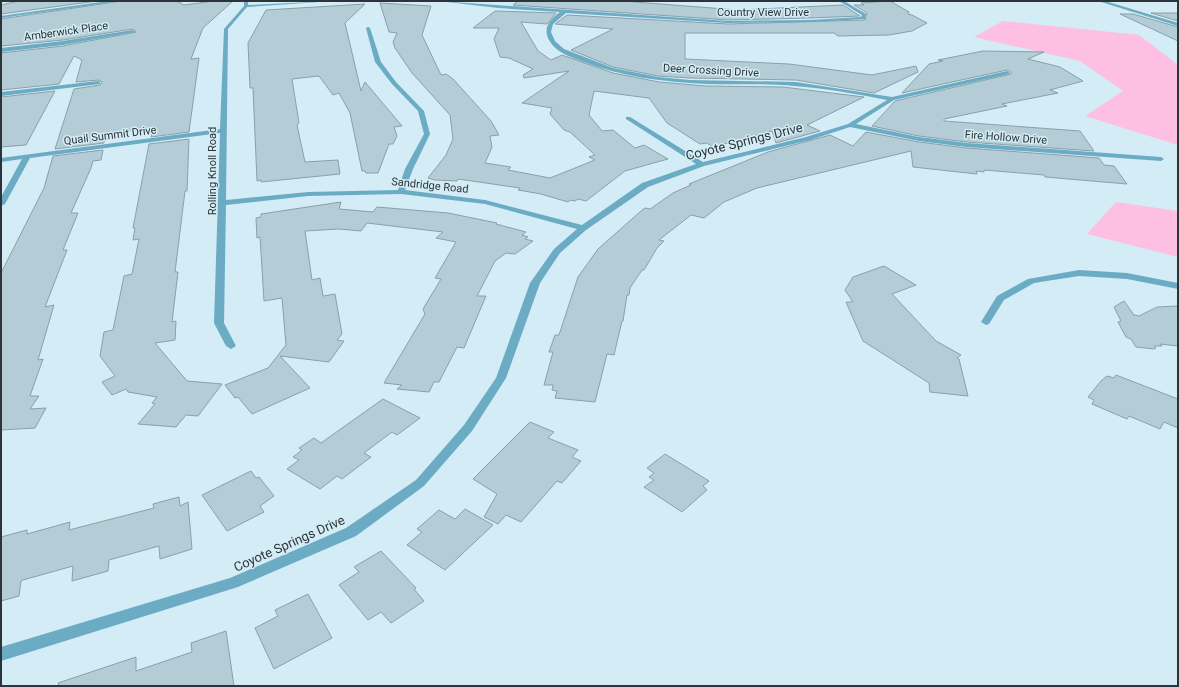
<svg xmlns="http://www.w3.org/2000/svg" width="1179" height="687" font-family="Roboto,sans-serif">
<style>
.green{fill:#fdbfe2}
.building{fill:#b4ccd5;stroke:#88a0a9}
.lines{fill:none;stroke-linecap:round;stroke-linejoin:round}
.street{fill:#6bacc4;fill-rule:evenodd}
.labels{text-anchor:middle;stroke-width:3;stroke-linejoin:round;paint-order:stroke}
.far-street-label{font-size:11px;fill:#2b3539;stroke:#d3ecf5}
.street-label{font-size:13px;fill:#2b3539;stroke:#d3ecf5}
</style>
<rect width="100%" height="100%" fill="#d3ecf5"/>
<path class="green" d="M1003,21L1139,35L1178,65V145L1085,116L1123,91L1080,61L974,37Z
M1116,202L1178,211V257L1087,234Z"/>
<path class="building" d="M19,1H97L1,14V5Z
M121,1H177L184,5L214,1H233L203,28L191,59L199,58L189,132L151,137L153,128L105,133L104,143L55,149L74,89L100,85L102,82L98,80L76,82L82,60L74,56L59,84L1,90V53L63,46L136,32L133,29L63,40L1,46V19Z
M518,1H622L738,10L843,5L860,16L810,18L728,20L513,5Z
M890,1L909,12L908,14L912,15L927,23L912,31L889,35L838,36L834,33H685V59L789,64L872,75L916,66L918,72L874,93L796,80L690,78L658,76L613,67L571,50L613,29L555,24L567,15L728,24L865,20L867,13L854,5H864L861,3Z
M380,3L431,6L422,35L441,75L446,74L453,79L491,121L499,135L490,136L492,147L485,163L511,167L508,170L550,178L595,160L589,157L595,155L570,132L564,130L550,114L552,108L522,103L569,71L524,78L523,75L533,69L509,58L500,57L494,39L499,28H473L495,11L556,13L547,24L521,22L538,51L551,60L562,55L613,73L659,82L706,86L783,87L864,97L807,125L820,131L776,143L772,131L713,147L707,143L700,144L667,123L649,98L594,91L589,115L602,131L613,130L635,148L644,145L668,159L625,171L586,201L578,199L575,201L570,200L568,202L541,194L518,190L520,188L458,179L457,181L435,180L428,178L446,155L453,139L450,115L412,73L395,48L393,42L397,33L389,32Z
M365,4L345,23L361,91L365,82L402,126L394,127L397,136L393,144H389L378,173H366L365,171H362L350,113L339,93L333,95L319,76L292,79L299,123L297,125L305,162L338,160L340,174L261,182V180L257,181L253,88H250L248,43L266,10Z
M1151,13H1178V21Z
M1120,14H1133L1178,27V41Z
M983,51L1044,52L1028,59L1060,67L1083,81L1050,90L1058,93L1002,104L1007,106L944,119V121L1080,131L1094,151L967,142L919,136L872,126L895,101L1011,74V72L1007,70L902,93L929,64L943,61L938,60Z
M55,91L26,145L1,147V97Z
M866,132L919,142L967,148L1099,158L1104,165L1114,166L1127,184L1045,177L1044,175L984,170V172L976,171L977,174L913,167L911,151L757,188L724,202L704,218L691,215L659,240L664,241L657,248L644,270H642L630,288L629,295H627L623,321H622L614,355L607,354L595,402L555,398L557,391L552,390L553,385H544L553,352H549L555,335H559L578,277L598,249L641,211L645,208L650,209L673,193L691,185L689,184L768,152L830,135L853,146Z
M189,139L187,191H185L175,272H178L172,322L176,321L175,340L155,343L187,381L222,384L198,416L186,415L176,427L138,424L155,404L152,403L157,397L128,392L126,389L112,395L102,382L115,376L100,356L104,332L113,330L124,276L132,274L139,239L133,240L135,228H133L149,144Z
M103,150L101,160L93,161L91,168L71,213H78L63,250H67L45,307L54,305L38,360L43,359L30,396H39L30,409L46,408L35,428L1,430V273L44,188L53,156Z
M341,202L339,209L373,212L377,207L448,213L497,223L496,224L526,232L522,235L528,237L525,239L533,241L515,254L506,253L495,261L477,296H486L464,348L457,347L439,382H434L429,392L397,389L402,385L384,383L425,314L423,309L441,279L435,278L456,242L436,238L443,232L367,223L361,231L339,229L305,231L312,280L320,278L323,296L335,294L342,334L337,340L344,341L329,362L280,356L310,388L252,414L238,397L235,398L225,385L268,368L286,345L282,298L264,301L260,237L257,238L256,218L261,217V214Z
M884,266L916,285L892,294L936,341L961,355L957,358L959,359L968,396L930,392L929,383L863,341L846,302H853L845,290L853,277Z
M1124,301L1134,315L1139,316L1157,307L1178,306V346L1160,344L1162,346H1154L1156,348L1154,349L1136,347L1131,339L1126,337L1118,322L1121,321L1114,307Z
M1116,375L1178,399V428L1164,422L1160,429L1129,416L1127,419L1092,404L1094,400L1088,397L1101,381L1107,376L1114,378Z
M383,399L420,418L397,435L392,432L364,453L371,457L342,479L337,476L320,489L287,469L299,460L293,457L302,450L299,448L314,438L321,443Z
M530,422L554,432L548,438L578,450L572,457L581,461L562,483L557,481L521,522L506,515L498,524L484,517L497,494L473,479Z
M665,454L709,481L703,486L707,490L682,512L644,487L654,480L649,477L654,473L647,468Z
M251,471L256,478L259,477L274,496L260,506L264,512L227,531L202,495Z
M179,497L180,506L188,502L192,549L160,559L159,546L109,560L108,571L72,581L73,566L23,580L21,581L19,596L1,601V537L27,530V534L70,522L69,530L154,508L153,504Z
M465,509L493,525L445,570L407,545L422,532L417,529L439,510L455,519Z
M381,551L416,588L414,589L424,601L391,623L381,612L368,620L339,585L359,572L354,567Z
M308,594L332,638L274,669L255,628L278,616L275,610Z
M226,631L234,686H59L58,683L136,657V671L192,652L191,643Z"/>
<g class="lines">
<path class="street" d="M108,1H120L1,18V16Z
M244,1H248V5L334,1L247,7L228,29L226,200L308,192L398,190L405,169L424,134L418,111L392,84L375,62L366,28L368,27L370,28L381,62L396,82L424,111L430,134L413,169L405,190L485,200L582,225L642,183L696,164L626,119V117H630L703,162L806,137L848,124L887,100C856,94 825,88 794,86C764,83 735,85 706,84C664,82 623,77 584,62C571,57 556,53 549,40C542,27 551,19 560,12L498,8L439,1L728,21L810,20L861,17L862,15L839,1H844L866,14L865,19L810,22L728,23L566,13L553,24L551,32L555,41L564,49L613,68L658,77L690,80L796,82L892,97L1007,71L1010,73L1009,74L894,100L856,124L919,137L967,143L1161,157L1164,159L1161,161L967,147L919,141L850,127L810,140L704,166L648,187L586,230L560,253L540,283L506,378L472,431L424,486L356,536L238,587L1,661V647L230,578L346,528L416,480L464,425L496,378L530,283L554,249L577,229L485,204L401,194L308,196L226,205L224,323L236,346L231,349L226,346L214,323L220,133L30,158L5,204L1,206V197L22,159L1,162V158L220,129L224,29L244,6Z
M1098,1H1105L1178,23V26Z
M133,30L135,32L63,45L1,52V48L63,41Z
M98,81L100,82V84L1,96V92Z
M1079,270L1127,273L1178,283V289L1127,279L1079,276L1034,283L1004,300L989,324L986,325L981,322L997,296L1028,279Z"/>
</g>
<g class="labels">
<g class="far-street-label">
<text x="763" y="16">Country View Drive</text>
<text transform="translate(66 31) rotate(-8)" y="4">Amberwick Place</text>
<text transform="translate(711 70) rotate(3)" y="4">Deer Crossing Drive</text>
<text transform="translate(110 135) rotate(-7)" y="4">Quail Summit Drive</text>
<text transform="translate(1006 137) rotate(4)" y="4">Fire Hollow Drive</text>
<text transform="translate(212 171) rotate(-90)" y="4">Rolling Knoll Road</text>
<text transform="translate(430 185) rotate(6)" y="4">Sandridge Road</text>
</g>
<g class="street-label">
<text transform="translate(744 141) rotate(-14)" y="5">Coyote Springs Drive</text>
<text transform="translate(289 543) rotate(-24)" y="5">Coyote Springs Drive</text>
</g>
</g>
<rect width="1179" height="687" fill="none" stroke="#2b3539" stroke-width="4"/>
</svg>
